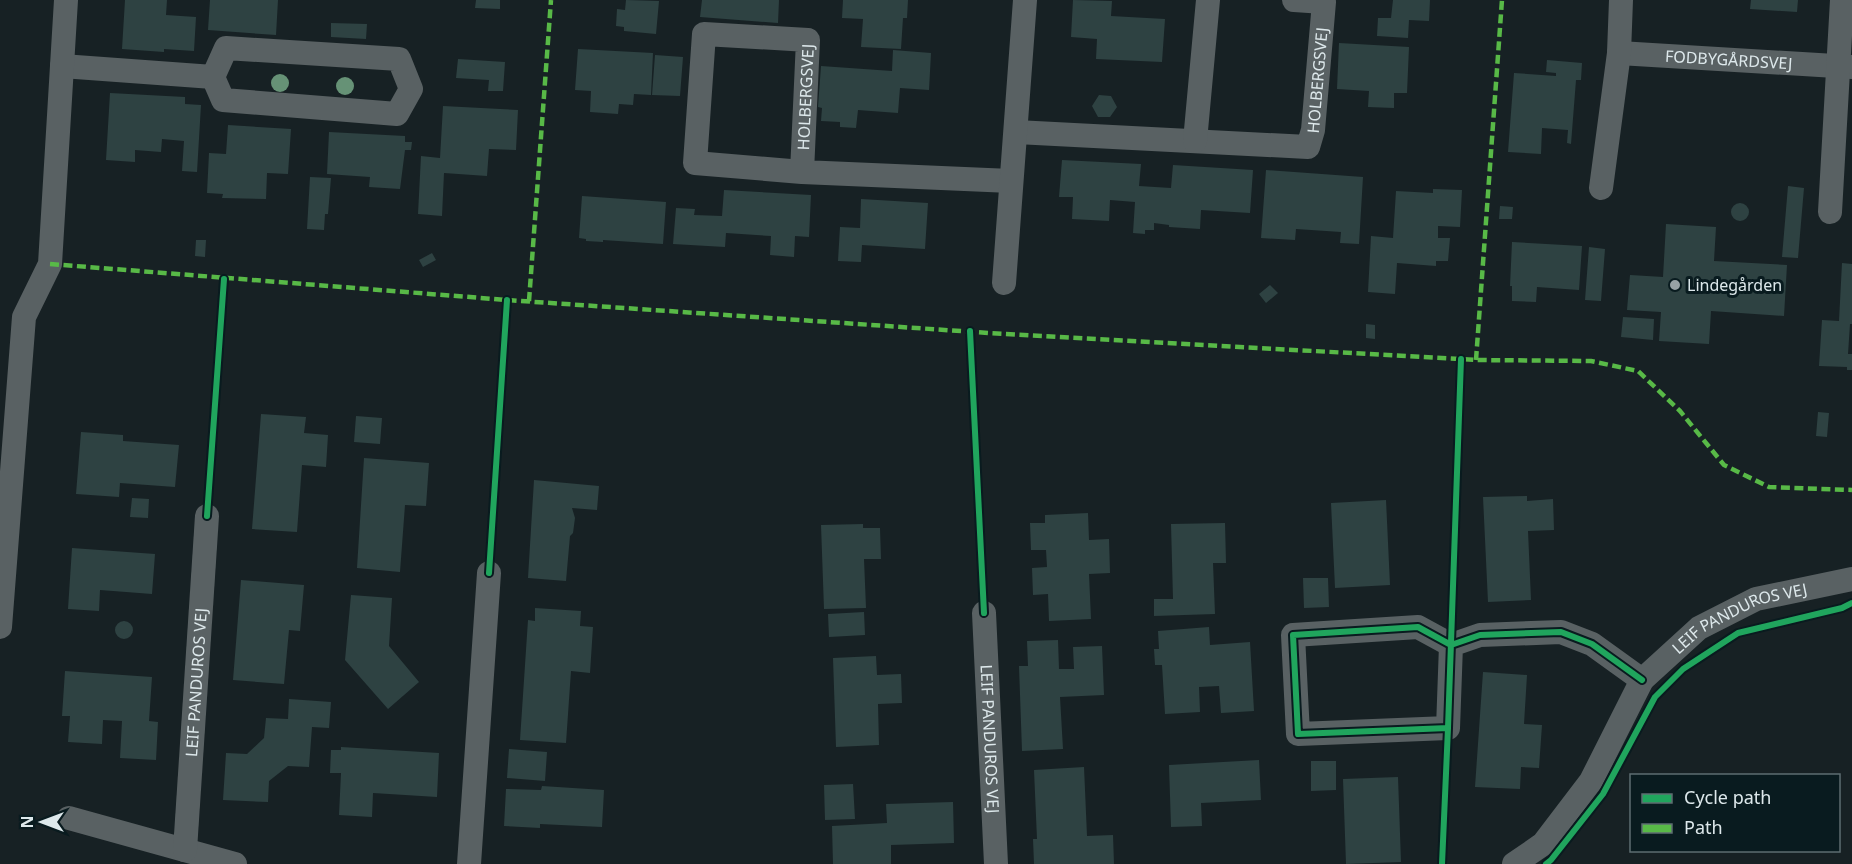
<svg xmlns="http://www.w3.org/2000/svg" width="1852" height="864" font-family="'Noto Sans',sans-serif">
<style>
.building{fill:#2e4242}
.lines{fill:none;stroke-linecap:round;stroke-linejoin:round}
.street{stroke:#596163;stroke-width:24}
.quiet{stroke:#58b947;stroke-width:4.5;stroke-dasharray:9 4.5;stroke-linecap:butt}
.cycleway-casing{stroke:#091b1f;stroke-width:10}
.cycleway{stroke:#20a55d;stroke-width:6}
.tree{fill:#669276}
.poi-dot{fill:#98a2a5;stroke:#091b1f;stroke-width:2}
.labels{text-anchor:middle;stroke-width:6;stroke-linejoin:round;paint-order:stroke}
.street-label{font-size:16px;fill:#dde8eb;stroke:#091b1f}
.poi-label{font-size:16px;fill:#dde8eb;stroke:#091b1f;text-anchor:start}
</style>
<rect width="100%" height="100%" fill="#172124"/>
<path class="building" d="M125,0H167L166,15L196,17L194,51L164,49V52L122,49Z
M210,0H278L276,35L208,30Z
M476,0H500V9L475,8Z
M626,0L659,1L656,34L624,31V27L616,26L617,9L625,10Z
M702,0H779L778,23L700,17Z
M843,0H908L907,18H903L901,49L861,47L863,19L842,18Z
M1073,0L1112,1L1111,16L1165,19L1162,62L1096,59L1097,39L1071,37Z
M1393,0H1430L1429,21L1409,20L1408,38L1377,36L1378,18H1391Z
M1751,0H1798L1797,12L1750,9Z
M331,23L367,24L366,39L331,37Z
M1339,43L1409,47L1407,93H1394V108L1368,107L1369,91L1337,89Z
M578,49L653,53L651,95L634,94L633,105L619,104L618,114L590,112L591,91L575,90Z
M893,50L931,53L929,90L900,88L898,113L858,110L856,128L840,127V122L821,121L822,108L818,107L821,66L892,71Z
M655,55L683,57L680,96L652,95Z
M458,59L505,62L503,91H488L489,80L456,78Z
M1547,60L1582,63L1581,80H1576L1571,144L1567,143L1568,130L1542,128L1541,154L1508,152L1514,73L1556,76V73L1546,72Z
M110,93L185,97V104L201,105L197,172L182,171L184,141L162,139L161,152L135,150V162L106,160Z
M1099,95L1111,96L1117,107L1110,117H1098L1092,106Z
M443,106L518,110L516,150L489,149L487,176L444,173L442,216L418,214L421,156L440,158Z
M228,125L291,129L288,174L267,173L266,199L222,198L223,194L207,193L209,153L226,154Z
M329,132L405,136V142H412L411,150H405L400,189L369,187L370,177L327,174Z
M1062,160L1141,164L1139,186L1171,188L1173,165L1253,170L1250,213L1201,210L1200,229L1169,227V225L1154,223V230H1145V234L1133,233L1135,202L1110,200L1109,221L1072,219L1073,197H1059Z
M1266,170L1363,177L1359,244L1340,243L1341,232L1296,229L1295,240L1261,238Z
M310,177L331,178L328,214H325L324,230L307,229Z
M1788,186L1804,188L1798,258L1782,257Z
M1433,189L1462,190L1460,227L1438,226V238H1450L1448,261H1436V266L1397,263L1395,294L1368,292L1371,236L1393,238L1396,191L1433,193Z
M724,190L811,195L809,237L795,236L794,257L770,255L771,236L726,233L725,247L673,244L676,208L695,209L694,215L722,216Z
M582,196L666,202L663,244L603,240V242L586,241V239L579,238Z
M861,199L928,203L925,249L862,245L861,262L838,261L840,227L860,228Z
M1731 212a9 9 0 1 1 18 0a9 9 0 1 1-18 0Z
M1500,206L1513,207L1512,219H1499Z
M1666,224L1716,227L1714,261L1787,265L1784,316L1711,311L1709,344L1659,341L1661,312L1627,310L1630,275L1663,277Z
M196,240H206L205,257L195,256Z
M1512,242L1582,246L1579,290L1537,287L1536,302L1512,301V286H1510Z
M1589,247L1605,249L1601,301L1585,300Z
M432,253L436,260L423,267L419,260Z
M1842,263L1852,264V324H1850L1848,354H1852V370H1847V367L1819,366L1822,320L1839,321Z
M1270,285L1278,293L1266,303L1259,294Z
M1623,317L1654,319L1653,340L1621,337Z
M1366,324L1375,325V339L1366,338Z
M1818,412L1829,413L1827,437L1816,436Z
M261,414L306,417L304,433L328,435L326,467L302,465L297,532L252,529Z
M356,416L382,418L380,444L354,442Z
M81,432L123,435V441L179,445L175,487L120,483L119,497L76,494Z
M364,458L429,463L426,506L405,505L400,572L357,568Z
M534,480L599,486L597,510L572,508L575,518L573,533L570,536L566,581L528,578Z
M1527,496V501L1553,499L1554,530L1528,531L1531,600L1488,602L1483,497Z
M132,498L149,499L148,518L130,517Z
M1386,500L1390,585L1335,588L1331,503Z
M1088,513L1089,540L1109,539L1110,573L1089,574L1091,619L1049,621L1048,594L1033,595L1032,568L1047,567L1046,550H1031L1030,523H1045V515Z
M1225,523L1226,563H1213L1215,614L1154,616V599H1173L1171,524Z
M863,524V528H880L881,559H864L866,608L824,609L821,525Z
M72,548L155,554L152,594L100,590L99,611L68,609Z
M1303,578H1328L1329,607L1304,608Z
M241,580L304,585L300,631L289,630L284,684L233,680Z
M351,595L392,598L389,646L419,682L388,709L345,660Z
M535,608L581,611L580,626L593,627L590,673L571,671L566,743L520,740L528,620L535,621Z
M864,612L865,635L829,637L828,614Z
M115 630a9 9 0 1 1 18 0a9 9 0 1 1-18 0Z
M1209,627L1210,645L1250,642L1254,711L1221,713L1219,686L1199,687L1200,712L1165,714L1162,665H1155L1154,649H1159L1158,631Z
M1058,640L1059,669H1074L1073,647L1102,646L1104,695L1060,697L1063,749L1022,751L1019,666H1028L1027,641Z
M876,656L877,675L901,674L902,703L878,704L879,745L836,747L833,658Z
M65,671L152,677L149,721L158,722L156,760L120,758L122,721L103,720L102,744L68,742L70,716H62Z
M1483,672L1527,675L1524,724L1542,725L1539,768L1521,767L1520,789L1475,787Z
M289,699L331,702L329,728L312,727L309,767L288,766L269,781L268,802L223,800L226,753L247,754L264,738L266,718L288,719Z
M341,747L439,753L437,797L373,793L372,817L339,815L341,773H330L331,750H341Z
M509,749L547,752L545,781L507,778Z
M1259,760L1261,800L1201,803L1202,826L1171,827L1169,765Z
M1311,761H1336V790L1311,791Z
M1084,767L1087,836L1113,835L1114,864H1034L1033,839H1037L1034,770Z
M1398,777L1401,862L1346,864L1343,779Z
M853,784L855,819L825,820L824,785Z
M542,786L604,790L602,827L540,824V828L504,826L506,789L541,790Z
M953,802L954,843L891,845V864H833L832,826L887,823L886,804Z"/>
<g class="lines">
<g class="street">
<path id="s1" d="M1619,53L1852,67"/>
<path d="M62,66L213,77L223,100L397,114L411,89L399,59L226,48L213,77"/>
<path id="s2" d="M1016,132L1308,147L1313,130L1324,2L1294,0"/>
<path d="M1195,141L1208,0"/>
<path id="s3" d="M802,172L808,40L704,34L695,163L802,172L1011,181"/>
<path d="M1601,188L1619,53L1621,0"/>
<path d="M1830,212L1842,0"/>
<path d="M1004,283L1025,0"/>
<path id="s4" d="M984,613L996,864"/>
<path d="M0,627L24,317L50,264L66,0"/>
<path d="M1451,645L1448,728L1298,734L1293,635L1418,627L1451,645L1480,635L1561,632L1592,644L1642,680"/>
<path d="M69,818L235,864"/>
<path id="s5" d="M185,850L207,516"/>
<path d="M469,864L489,573"/>
<path id="s6" d="M1514,864L1543,844L1591,781L1642,680L1699,628L1756,599L1852,579"/>
</g>
<path class="quiet" d="M50,264L507,300L989,333L1476,360L1591,361L1638,371L1680,411L1724,465L1769,487L1852,490
M529,301L551,0
M1476,360L1502,0"/>
<defs>
<path id="cycleway" d="M970,331L984,613
M1461,359L1448,728L1298,734L1293,635L1418,627L1451,645L1480,635L1561,632L1592,644L1642,680
M207,516L224,279
M489,573L507,300
M1442,864L1448,728
M1546,864L1551,860L1603,794L1655,697L1683,669L1738,633L1842,608L1852,603"/>
</defs>
<use href="#cycleway" class="cycleway-casing"/>
<use href="#cycleway" class="cycleway"/>
</g>
<g class="tree">
<circle cx="280" cy="83" r="9"/>
<circle cx="345" cy="86" r="9"/>
</g>
<circle class="poi-dot" cx="1675" cy="285" r="6"/>
<g class="labels">
<g class="street-label">
<text dy="6" stroke="none"><textPath href="#s1" startOffset="110">FODBYGÅRDSVEJ</textPath></text>
<text dy="6" stroke="none"><textPath href="#s2" startOffset="360">HOLBERGSVEJ</textPath></text>
<text dy="6" stroke="none"><textPath href="#s3" startOffset="75">HOLBERGSVEJ</textPath></text>
<text dy="6" stroke="none"><textPath href="#s6" startOffset="346">LEIF PANDUROS VEJ</textPath></text>
<text dy="6" stroke="none"><textPath href="#s5" startOffset="168">LEIF PANDUROS VEJ</textPath></text>
<text dy="6" stroke="none"><textPath href="#s4" startOffset="126">LEIF PANDUROS VEJ</textPath></text>
</g>
<g class="poi-label">
<text x="1687" y="291">Lindegården</text>
</g>
</g>
<rect x="1630" y="774" width="210" height="78" fill="#091b1f" stroke="#5e6d71" stroke-width="1.5"/>
<rect x="1642" y="794" width="30" height="9" fill="#20a55d" stroke="#5e6d71" stroke-width="1.5"/>
<text x="1684" y="804" font-size="18" fill="#dde8eb">Cycle path</text>
<rect x="1642" y="824" width="30" height="9" fill="#58b947" stroke="#5e6d71" stroke-width="1.5"/>
<text x="1684" y="834" font-size="18" fill="#dde8eb">Path</text>
<g transform="translate(42 822) rotate(270)" stroke="#091b1f" stroke-width="4.5" paint-order="stroke">
<path d="M0-4.5L10 22L0 15L-10 22Z" fill="#dde8eb"/>
<text y="-9" font-size="16" font-weight="bold" text-anchor="middle" fill="#dde8eb">N</text>
</g>
</svg>
